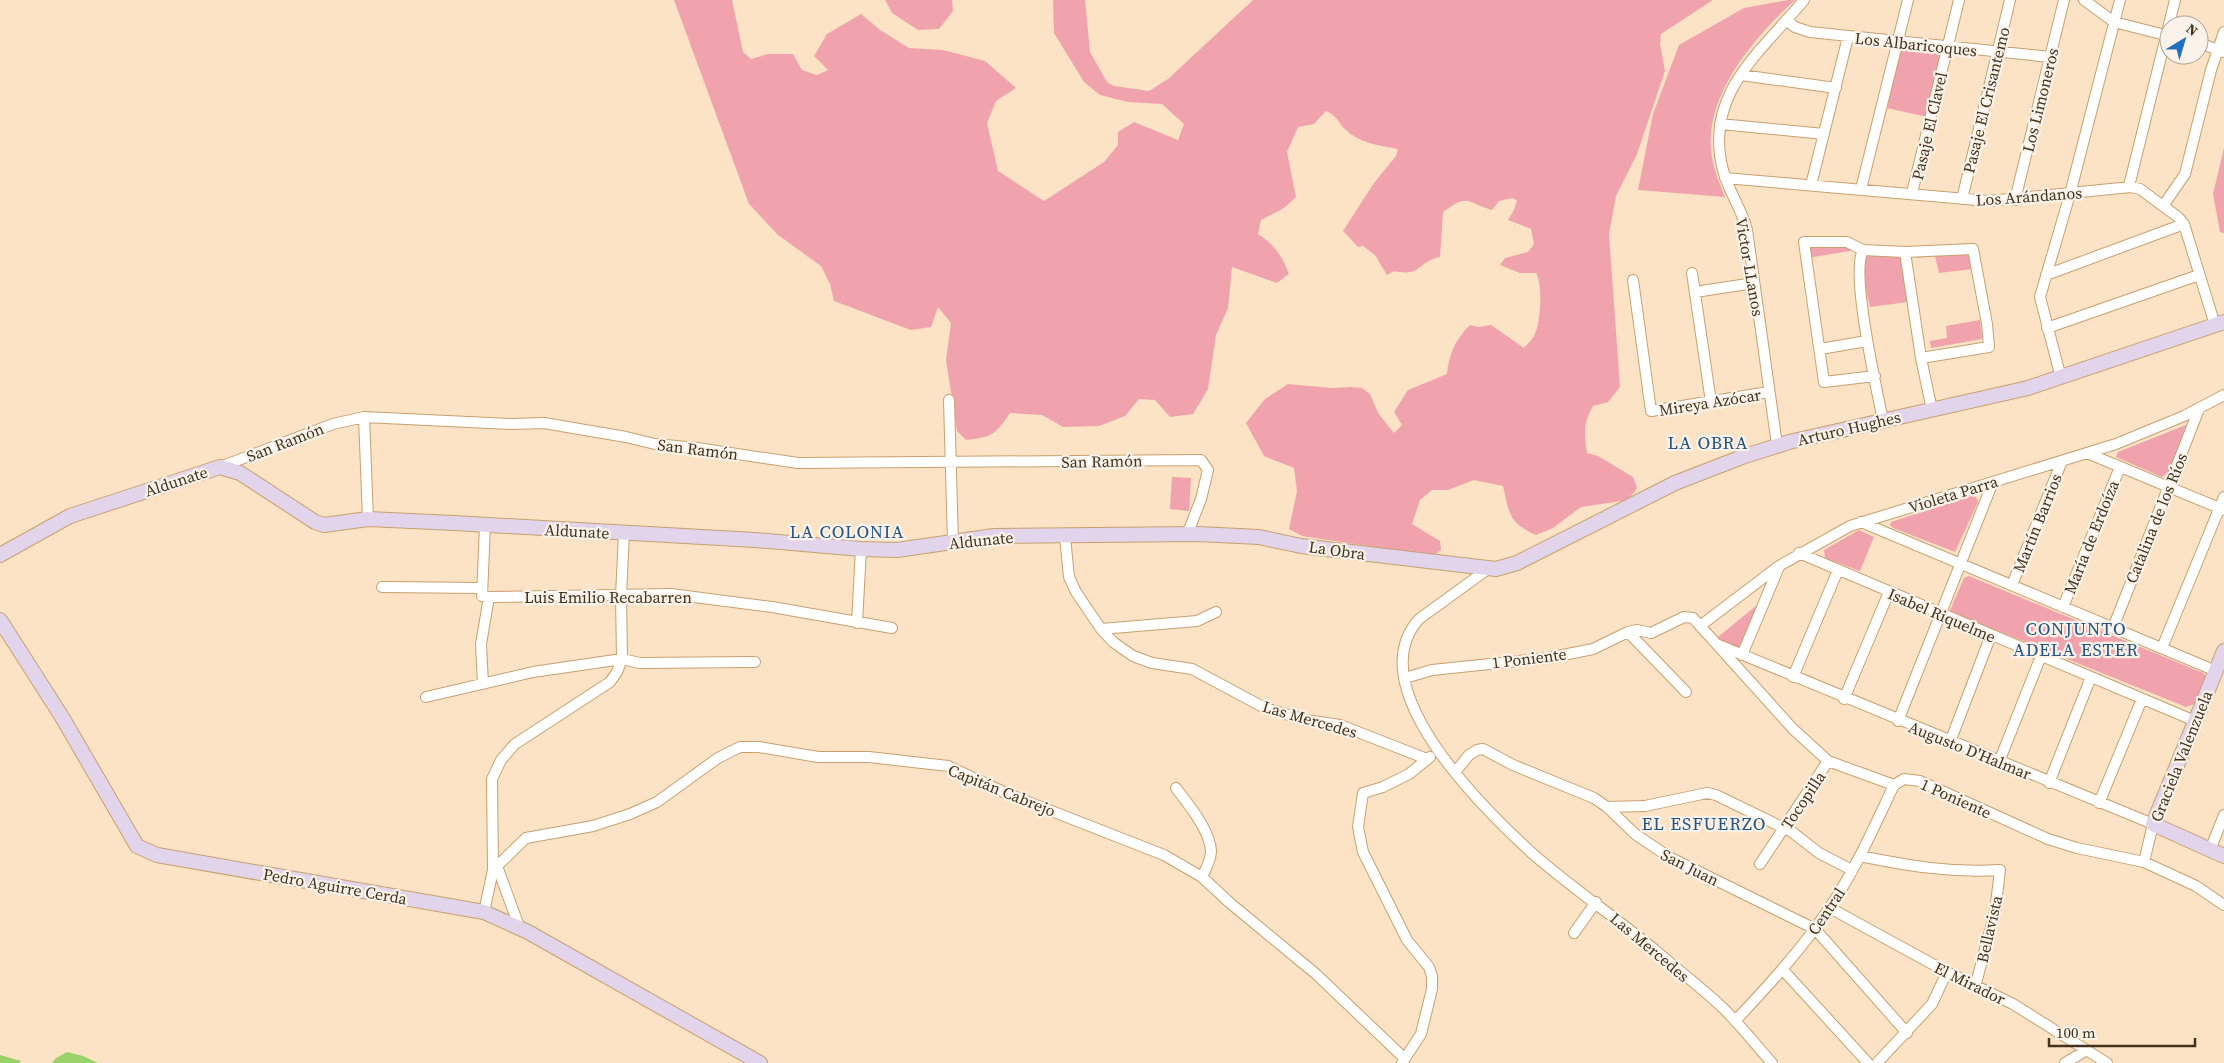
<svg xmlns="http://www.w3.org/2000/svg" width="2224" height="1063" font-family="'Source Serif 4',serif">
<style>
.green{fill:#f0a3ac}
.water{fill:#9ad268}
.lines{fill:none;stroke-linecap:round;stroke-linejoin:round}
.street-casing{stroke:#c8a06f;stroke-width:12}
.secondary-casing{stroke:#c8a06f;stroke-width:16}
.street{stroke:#fff;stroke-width:10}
.secondary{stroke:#e2d4ea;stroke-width:14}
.labels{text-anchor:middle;stroke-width:4.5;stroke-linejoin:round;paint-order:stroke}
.street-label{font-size:16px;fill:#42321e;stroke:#fbf3e9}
.neighbourhood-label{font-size:18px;letter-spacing:1px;fill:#235487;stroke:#fbf3e9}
</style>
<rect width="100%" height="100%" fill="#fce3c5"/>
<path class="green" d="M674,0H732L743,52L751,59L768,54H793L802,70L817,75L828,70L814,56L827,34L861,14L880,30L909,48L943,50L985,61L1016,88L996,101L987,123L998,171L1044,201L1104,162L1118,145V132L1134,122L1178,140L1184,124L1162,104L1128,102L1100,95L1084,82L1054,33L1053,0H1085L1090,52L1107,82L1114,86L1149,91L1168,79L1253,0H1713L1661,34L1660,44L1665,71L1637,154L1616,196L1609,234L1620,387L1608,402L1593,406C1583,424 1584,433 1587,453L1598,456L1633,477L1637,488L1628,500L1581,507L1553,528L1536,535C1509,523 1509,513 1503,486L1474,480L1448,490H1432L1420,500L1412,524L1440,541L1441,550L1433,556L1302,536L1289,529L1297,491L1294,468L1264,456L1246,423L1265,399L1288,384L1331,388L1351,387L1362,388L1370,394L1378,413L1394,433L1402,425L1394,412L1408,390L1447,374C1449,354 1455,340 1470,325L1479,327L1491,325L1524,348C1527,344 1532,340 1534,336C1541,323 1543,285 1536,273H1520L1500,265L1505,258L1528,252L1534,244L1531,229L1508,220L1514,210L1517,201L1513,198L1499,201L1492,210C1465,202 1469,193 1443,212L1440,257C1416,262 1423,277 1394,271L1387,275L1375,255L1363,246L1358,247L1343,231L1374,183L1396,156L1398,149C1381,146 1359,143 1346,130C1337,122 1339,117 1326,111L1314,124L1298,127L1287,152L1296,197L1284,208L1261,220L1258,234C1274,244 1282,256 1289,274L1277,283L1232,267L1228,308L1216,335L1208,389L1193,414L1170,417L1155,400L1139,399L1125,416L1099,426L1063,427L1042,415L1010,413C995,435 992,437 966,440L957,431L946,360L951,323L938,307L931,327L911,330L834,301L830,284L821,266L778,235L749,204Z
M885,0H952L953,11L939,29L918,30L892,13Z
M1788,0H1795C1756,35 1706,93 1711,149C1712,166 1719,182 1725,197L1638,190L1653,114L1679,45L1744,8Z
M1901,49L1942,53L1927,117L1887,108Z
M2224,148V233L2220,232L2213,194Z
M1805,239L1852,247L1850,251L1807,258Z
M1912,249L1970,251L1973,269L1939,273L1935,256L1917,258Z
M1863,254H1899L1902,260L1908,302L1870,307L1860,263Z
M1980,320L1982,339L1931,348L1930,341L1947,338L1946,326Z
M2186,425L2169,472L2162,477L2116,457L2118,452Z
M1172,477L1191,478L1189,511L1170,509Z
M1971,496L1976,497L1978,502L1955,552L1893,528L1890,525L1891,522Z
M1859,530L1874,537L1860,571L1825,558L1824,550Z
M1969,576L2203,673L2206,676L2194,704L2186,707L1998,631L1996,634L1952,617L1950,610L1964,578Z
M1762,601L1739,651L1721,642L1718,637Z"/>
<path class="water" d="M67,1052L83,1056L98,1063H52L56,1058Z
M0,1055L21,1061L20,1063H0Z"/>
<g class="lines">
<defs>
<path id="street" d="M2084,0L2114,22L2169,36
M1786,20L1795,27L1810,32L2050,57
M2199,43L2224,52
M1741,75L1836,88
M1720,124L1824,134
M1725,178L1989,201L2131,187L2140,189L2178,217L2184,224L2215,325
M1811,185L1848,37
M2129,186L2175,0
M1861,189L1908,0
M1912,193L1959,0
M1962,199L2010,0
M2015,200L2064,0
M2163,206L2185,174L2211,70L2224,32
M1863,250L1847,242H1804L1824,382L1875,376
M1905,252L1973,249L1987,324L1989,347L1921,358
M1692,273L1711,402
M2046,275L2184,224
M1633,280L1651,411L1769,392
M1695,292L1754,283
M2047,328L2199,275
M1820,349L1867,341
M2061,378L2040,297L2070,194L2120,0
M949,400L953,543
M364,417L368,519
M1883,421C1877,390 1850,273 1863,250L1905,252L1921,358L1932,410
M1777,445L1747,230C1742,209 1728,191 1723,170C1703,94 1761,52 1804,0
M2087,453L2224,510
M220,467L333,424L364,417L512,424L544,423L626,437L655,444L697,448L798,463L1201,460L1208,470L1201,499L1187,535
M1861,522L2216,671
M485,525L482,596L489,597L671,594L772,607L892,628
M1065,537L1069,577L1076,592L1101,629L1113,642L1133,656L1152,663L1192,669L1265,708L1306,720L1340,725L1427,759
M1799,553L2195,721
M1488,569L1419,619C1358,688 1485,810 1533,854C1572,888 1615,917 1655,950C1678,970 1702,988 1724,1009C1741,1026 1756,1045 1772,1063
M2012,585L2062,461
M382,587L481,588
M2063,607L2120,467
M857,623L861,549
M1700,626L1779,566L1850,526L2116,444L2184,416L2224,395
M2113,628L2199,409
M1101,629L1197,621L1216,612
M1628,632L1686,692
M1719,645L2153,824L2144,862
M2162,648L2224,497
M1742,655L1779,567
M1793,677L1838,570
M1405,678L1432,670L1548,658L1593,649L1628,632L1637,630L1651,633L1684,617L1693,618L1793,729L1828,761L1894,785
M483,684L481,644L489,597
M426,697L533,672L622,659L640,663L755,662
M1844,699L1889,592
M1898,721L1993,482
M1950,742L1991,635
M1999,762L2041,656
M1455,772L1469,755L1477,750L1483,749L1513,765L1594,798L1607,807L1635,834L1669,857L1815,929L1907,1033
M2049,783L2091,677
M1176,788C1188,804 1210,830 1211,851C1211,860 1206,869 1202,877
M2099,803L2142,699
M1607,807L1645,806L1707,793L1716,795L1792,832L1819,853L1852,870
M2210,850L2224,815
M1860,856C1909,866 1950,873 2000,870L1995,912L1975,987
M1760,864L1828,761
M497,866L520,929
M493,870L526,838L593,826L630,814L657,802L718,758L740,747H759L818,757H869L948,766L1008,794L1164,855L1202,877L1230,903L1316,974L1404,1058
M1830,908L1947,972L2013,1004L2107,1063
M484,912L493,870L492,779L501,760L515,744L610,682L617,672L622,659L621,596L624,533
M1574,933L1596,902
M1783,970L1868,1063
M1735,1021C1769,985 1801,950 1828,910C1855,871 1874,827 1894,785L1904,779L1920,781L2048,839L2077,848L2144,862L2196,886L2224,905
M1402,1063L1421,1034L1432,989V976L1429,967L1407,940L1363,852L1358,827L1363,793L1383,787L1409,774L1430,757
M1877,1063L1932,1004L1947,972
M2065,1063L2085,1051"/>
<path id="secondary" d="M0,555L70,516L220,467L240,473L315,522L324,525L368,519L454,523L755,540L861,549L897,550L994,536L1198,534L1259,537L1301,546L1496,569L1517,563L1675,483L1742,457L1789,442L2028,388L2224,322
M0,620L62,717L137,846L157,855L484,912L528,932L760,1063
M2224,651L2153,824L2224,856"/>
</defs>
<use href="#street" class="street-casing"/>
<use href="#secondary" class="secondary-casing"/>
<use href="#street" class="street"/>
<use href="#secondary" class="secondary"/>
</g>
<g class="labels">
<g class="street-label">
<text transform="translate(1916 44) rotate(6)" y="6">Los Albaricoques</text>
<text transform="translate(1986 100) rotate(-76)" y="6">Pasaje El Crisantemo</text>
<text transform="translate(2040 100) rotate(-76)" y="6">Los Limoneros</text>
<text transform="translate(1929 126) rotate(-77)" y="6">Pasaje El Clavel</text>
<text transform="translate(2029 196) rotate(-4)" y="6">Los Arándanos</text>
<text transform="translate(1750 267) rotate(80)" y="6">Victor LLanos</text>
<text transform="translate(1710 402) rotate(-9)" y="6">Mireya Azócar</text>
<text transform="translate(1849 428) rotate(-13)" y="6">Arturo Hughes</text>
<text transform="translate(285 442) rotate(-21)" y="6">San Ramón</text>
<text transform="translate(698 449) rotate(7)" y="6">San Ramón</text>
<text transform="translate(1102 461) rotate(-1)" y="6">San Ramón</text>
<text transform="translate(176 481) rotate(-18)" y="6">Aldunate</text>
<text transform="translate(1953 494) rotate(-17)" y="6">Violeta Parra</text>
<text transform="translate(2156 518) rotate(-68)" y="6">Catalina de los Ríos</text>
<text transform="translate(2037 523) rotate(-68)" y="6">Martín Barrios</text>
<text transform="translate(577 531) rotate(3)" y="6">Aldunate</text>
<text transform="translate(2091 537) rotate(-68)" y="6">María de Erdoíza</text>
<text transform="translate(981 540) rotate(-6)" y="6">Aldunate</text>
<text transform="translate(1337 550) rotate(8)" y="6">La Obra</text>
<text x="608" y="603">Luis Emilio Recabarren</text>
<text transform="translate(1942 615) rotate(23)" y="6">Isabel Riquelme</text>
<text transform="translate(1529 658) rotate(-7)" y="6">1 Poniente</text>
<text transform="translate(1310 719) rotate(16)" y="6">Las Mercedes</text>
<text transform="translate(1970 750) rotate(22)" y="6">Augusto D'Halmar</text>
<text transform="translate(2181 756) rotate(-68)" y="6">Graciela Valenzuela</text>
<text transform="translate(1002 790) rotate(22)" y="6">Capitán Cabrejo</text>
<text transform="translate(1956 798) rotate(24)" y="6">1 Poniente</text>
<text transform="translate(1803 800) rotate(-56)" y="6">Tocopilla</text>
<text transform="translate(1690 867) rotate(27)" y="6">San Juan</text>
<text transform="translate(335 886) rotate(10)" y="6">Pedro Aguirre Cerda</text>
<text transform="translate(1826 911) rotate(-56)" y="6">Central</text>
<text transform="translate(1989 929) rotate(-77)" y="6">Bellavista</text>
<text transform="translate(1650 947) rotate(40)" y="6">Las Mercedes</text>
<text transform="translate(1970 983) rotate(26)" y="6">El Mirador</text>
</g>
<g class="neighbourhood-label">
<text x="1708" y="449">LA OBRA</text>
<text x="847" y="538">LA COLONIA</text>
<text x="2076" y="635">CONJUNTO<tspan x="2076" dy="21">ADELA ESTER</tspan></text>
<text x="1704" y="830">EL ESFUERZO</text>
</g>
</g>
<g transform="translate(2184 40) rotate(38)"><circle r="24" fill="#fbf3e9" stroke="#b1a698"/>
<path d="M0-4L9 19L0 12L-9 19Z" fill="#1f71bf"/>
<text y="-8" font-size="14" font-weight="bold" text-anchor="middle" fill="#42321e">N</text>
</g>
<path d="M2049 1038v8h146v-8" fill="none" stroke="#42321e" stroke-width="2.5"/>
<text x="2056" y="1038" font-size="15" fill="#42321e" stroke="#fbf3e9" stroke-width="4" paint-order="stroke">100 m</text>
</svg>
